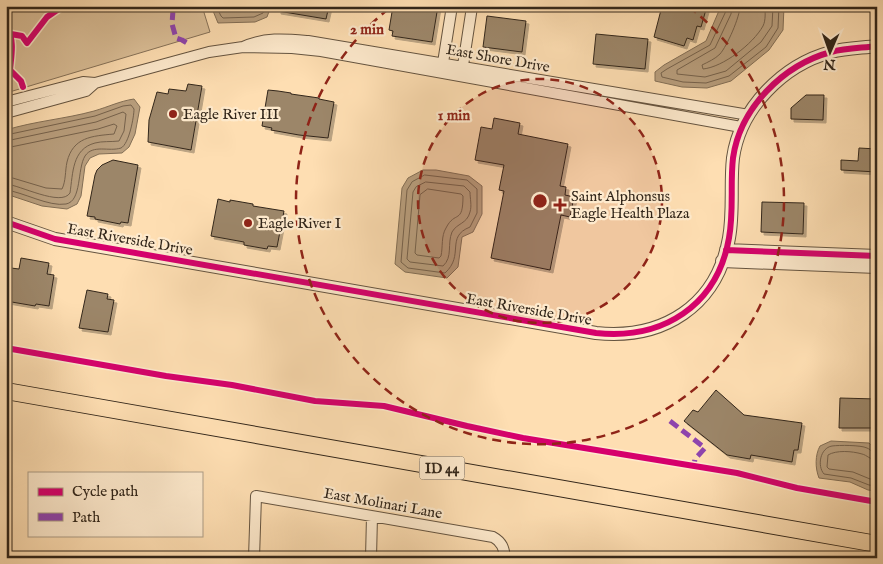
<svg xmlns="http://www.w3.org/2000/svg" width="883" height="564" font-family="'IM FELL English',serif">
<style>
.green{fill:#dbbf98;stroke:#867259}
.water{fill:#b99f7e;stroke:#836f56}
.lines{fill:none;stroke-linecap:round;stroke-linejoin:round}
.shore{stroke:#76624c;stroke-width:1}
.building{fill:#9c8669;stroke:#32261a;filter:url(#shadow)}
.minor-casing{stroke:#655440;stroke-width:12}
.tertiary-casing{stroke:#655440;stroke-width:14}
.trunk-casing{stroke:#32261a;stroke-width:18}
.minor{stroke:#feeacd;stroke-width:10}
.tertiary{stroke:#feeacd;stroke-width:12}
.trunk{stroke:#fedeb2;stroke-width:16}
.quiet{stroke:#8e44ad;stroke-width:5;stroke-dasharray:10 5;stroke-linecap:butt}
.cycleway-casing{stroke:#feeacd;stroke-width:9}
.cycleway{stroke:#d6006c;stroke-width:6}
.ring{fill:none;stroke:#8f2418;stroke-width:2.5;stroke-dasharray:9 6}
.poi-dot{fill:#8f2418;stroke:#feeacd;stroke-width:2}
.labels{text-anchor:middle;stroke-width:4.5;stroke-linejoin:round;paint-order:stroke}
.shield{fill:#feeacd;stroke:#6f6150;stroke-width:1}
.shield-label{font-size:14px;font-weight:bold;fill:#32261a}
.street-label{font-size:15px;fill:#32261a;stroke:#feeacd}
.poi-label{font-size:15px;fill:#32261a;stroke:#feeacd;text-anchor:start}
.centre{fill:#8f2418;stroke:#feeacd;stroke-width:2.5}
.ring-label{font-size:15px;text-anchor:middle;font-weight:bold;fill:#8f2418;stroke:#feeacd;stroke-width:4.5;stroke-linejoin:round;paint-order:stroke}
</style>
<defs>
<filter id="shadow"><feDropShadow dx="3" dy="3" stdDeviation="0" flood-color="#0004"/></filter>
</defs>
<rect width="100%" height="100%" fill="#fedeb2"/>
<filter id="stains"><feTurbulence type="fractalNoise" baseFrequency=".004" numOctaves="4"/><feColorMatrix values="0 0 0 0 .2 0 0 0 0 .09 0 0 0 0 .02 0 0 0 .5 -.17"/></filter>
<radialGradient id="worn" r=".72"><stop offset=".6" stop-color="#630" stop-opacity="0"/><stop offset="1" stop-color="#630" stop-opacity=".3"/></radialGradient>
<path class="green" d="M6,6H202L210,32L6,93Z"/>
<path class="water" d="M211,6H271L267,17L255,22L218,23Z
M721,6H784L783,30L769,50L731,81L707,88L682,87L655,81V72L664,65L706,41Z
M134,99L140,107L135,134L129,147L122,153L99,154L90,158L85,166L81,196L77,204L67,209L42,206L6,194V130C35,121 65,119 94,111C108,107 120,101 134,99Z
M423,170H436L469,176L482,186V214L473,232L462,237L458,267L447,278L405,272L395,264L402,188L408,178Z
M831,441L869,443C881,453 877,476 877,491L868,490L850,482L819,478C815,468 815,455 820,446Z"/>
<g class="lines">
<path class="shore" d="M216,6L221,16L223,18L254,17L263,13L265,6
M726,6V11L710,45L667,69L661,73L662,77L683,82L706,83L729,76L766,47L778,28L779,6
M732,6L731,14L715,48L677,70V74L705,77L726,71L761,42L772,26L773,6
M740,6C740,17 727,46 720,54C715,59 708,62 702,65L703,69C723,67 753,44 763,26C766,20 765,12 765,6
M6,135L95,116L123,106L131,105L134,109C134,117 129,144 121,148C109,152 93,144 85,156C77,169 82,201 66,204C49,207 23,192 6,190
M6,141L96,122L123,112L126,114L124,131L119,141C111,142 102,141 95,143C72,149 73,173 70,193C61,207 20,185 6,184
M6,148L98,129L114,124L117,126L114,134C92,136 73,137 67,162C65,171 66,181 62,189L46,188L6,176
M425,175L467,180L477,189V213L470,227C445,237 465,255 445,273L408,268L401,262L407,190L412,182Z
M426,182L464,186L470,192C470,198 472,206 470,212C467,224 457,223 452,232C447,244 453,257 443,266L410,262L407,259L413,192L416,187Z
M428,189L461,194L463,196C463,225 455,210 446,228C441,236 443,247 441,256L439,258L417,255L415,253L420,195Z
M877,454C871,453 872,450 867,448C861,445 839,445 832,446C820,448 817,466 824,474L851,478L869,485L877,486
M877,460C870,460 867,455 862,454C852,451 836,450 828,455L827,467L829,469L853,472L870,479H877"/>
</g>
<path class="building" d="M278,6H329L326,19L278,11Z
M393,6H438L432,42L392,36L393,31L389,30Z
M662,6H707L701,27L697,26L693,40L687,38L684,46L654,37Z
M487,16L526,21L522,52L483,47Z
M596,34L648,39L645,69L593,64Z
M188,84L202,86L191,150L148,142L149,120L157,92L168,94L169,89L186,91Z
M268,90L278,91L291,93V94L319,98V99L334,102L328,138L299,135L271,130L272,128L262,126Z
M806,95H824L823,120L791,119V108Z
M494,118L520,123L518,134L568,144L560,186L566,187L565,195L574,197L570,217L561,215L550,270L491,258L504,191L499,190L504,165L475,160L481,127L492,129Z
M859,148L877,149V172L841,170V160L858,161Z
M113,160L138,165L128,223L121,222L120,224L95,219V217L87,216L95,175L97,170L102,165Z
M218,199L230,202V200L253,204V206L284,211L277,247L268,246L267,249L244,245V242L211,236Z
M762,202L804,203L803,234L761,232Z
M21,258L49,263L47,274L54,275L49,306L36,304L35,306L6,301L11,268L19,269Z
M87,290L108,294L107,299L114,300L108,332L79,328Z
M716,390L744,415L802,423L798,450H794L792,462L751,455L750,459L727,455L684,421L693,410L698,412Z
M840,398L877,399V428H839Z"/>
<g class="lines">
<defs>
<path id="minor" d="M442,69L452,6
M462,72L472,7
M6,102L83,82L95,83L209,52L243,47
M6,113L86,91L95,83
M741,127L321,51L292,48L243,47C265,37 285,39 308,41L749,115
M254,558L256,496L493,537C502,542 504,548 505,558
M371,558L372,516"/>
<path id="tertiary" d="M6,222L55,239L596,333C663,340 717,306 729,238C734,211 730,184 733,158C740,108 783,65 831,52C846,48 862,48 877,46
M726,250L877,256
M722,261L877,267"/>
<path id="trunk" d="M6,391L877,544"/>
</defs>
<use href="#minor" class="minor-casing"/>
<use href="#tertiary" class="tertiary-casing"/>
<use href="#trunk" class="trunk-casing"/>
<use href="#minor" class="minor"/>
<use href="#tertiary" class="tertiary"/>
<use href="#trunk" class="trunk"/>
<path class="quiet" d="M173,10L172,24L176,38L182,40L187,43
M670,421L705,448L695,459L694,465"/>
<defs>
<path id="cycleway" d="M7,29C15,40 11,57 10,70L21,81L23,87
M11,34L22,36L27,43L47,17L63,6
M6,222L55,239L596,333C663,340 717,306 729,238C734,211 730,184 733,158C740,108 783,65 831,52C846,48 862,48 877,46
M726,250L877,256
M6,348L166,376L232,385L315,401L384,406L467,426L523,438L737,473L797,488L877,502"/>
</defs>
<use href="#cycleway" class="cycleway-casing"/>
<use href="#cycleway" class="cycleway"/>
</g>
<circle cx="540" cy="201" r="122" fill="#8f2418" fill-opacity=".12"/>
<g class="ring">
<circle cx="540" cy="201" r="122"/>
<path d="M689 7A244 244 0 1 1 391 7"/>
</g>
<g class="poi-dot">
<circle cx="173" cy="114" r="5"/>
<path d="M557.5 197.5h5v5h5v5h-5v5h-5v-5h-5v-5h5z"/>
<circle cx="248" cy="223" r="5"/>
</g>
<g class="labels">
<rect class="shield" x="419.5" y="456.5" width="45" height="23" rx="4"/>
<g class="shield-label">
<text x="442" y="473">ID 44</text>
</g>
<g class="street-label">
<text transform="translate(498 58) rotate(10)" y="5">East Shore Drive</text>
<text transform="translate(130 239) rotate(10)" y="5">East Riverside Drive</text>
<text transform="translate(529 309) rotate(10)" y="5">East Riverside Drive</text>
<text transform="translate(383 503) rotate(10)" y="5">East Molinari Lane</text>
</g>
<g class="poi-label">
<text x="183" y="119">Eagle River III</text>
<text x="571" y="201">Saint Alphonsus<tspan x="571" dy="17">Eagle Health Plaza</tspan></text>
<text x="258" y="228">Eagle River I</text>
</g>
</g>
<circle cx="540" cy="201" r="8" class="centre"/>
<g class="ring-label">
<text x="367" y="34">2 min</text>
<text x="454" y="120">1 min</text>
</g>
<rect width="883" height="564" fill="none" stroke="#fedeb2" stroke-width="25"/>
<rect x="8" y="8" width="868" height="549" fill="none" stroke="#32261a" stroke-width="2.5"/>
<rect x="12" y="12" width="858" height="539" fill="none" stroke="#32261a"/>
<rect x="28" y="472" width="175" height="65" fill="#feeacd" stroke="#ac9c85"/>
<rect x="38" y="488" width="25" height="8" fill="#d6006c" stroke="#ac9c85"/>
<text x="72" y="496" font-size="15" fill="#32261a">Cycle path</text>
<rect x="38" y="513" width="25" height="8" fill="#8e44ad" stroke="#ac9c85"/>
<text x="72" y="522" font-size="15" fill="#32261a">Path</text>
<g transform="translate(830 52) rotate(182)" stroke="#feeacd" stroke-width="4" paint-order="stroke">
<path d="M0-4L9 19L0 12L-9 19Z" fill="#32261a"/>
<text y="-8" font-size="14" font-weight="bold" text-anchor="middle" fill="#32261a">N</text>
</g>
<rect width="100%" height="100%" filter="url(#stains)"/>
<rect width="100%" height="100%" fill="url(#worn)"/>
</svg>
